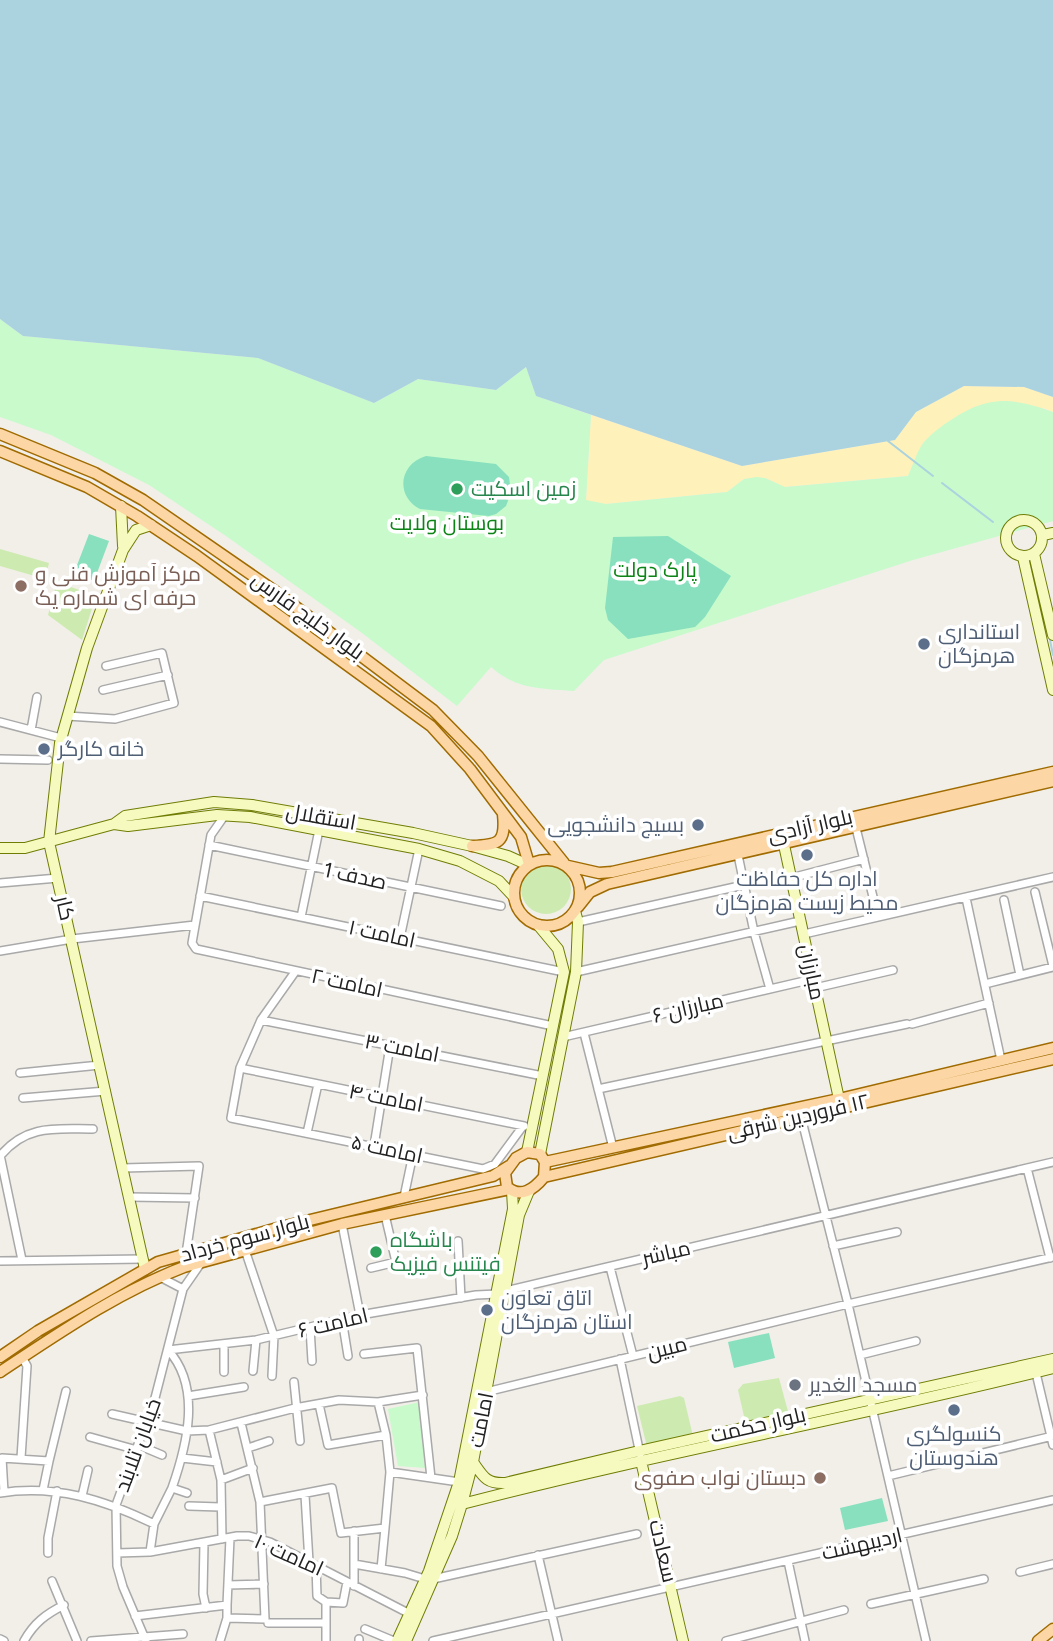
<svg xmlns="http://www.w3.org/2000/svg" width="1053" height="1641" font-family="Figtree,Cairo,sans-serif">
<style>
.grass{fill:#cdebb0}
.sand{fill:#fff1ba}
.park{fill:#c8facc}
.pitch{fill:#88e0be}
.water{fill:#aad3df}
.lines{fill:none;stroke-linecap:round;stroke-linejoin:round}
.stream{stroke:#aad3df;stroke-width:2}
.street-casing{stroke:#a9a9a9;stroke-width:10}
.secondary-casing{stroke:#707d05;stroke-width:12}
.primary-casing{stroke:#a06b00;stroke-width:13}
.street{stroke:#fff;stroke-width:7}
.secondary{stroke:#f7fabf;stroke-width:10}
.primary{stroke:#fcd6a4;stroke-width:10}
.leisure-dot{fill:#2e9e5b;stroke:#fff;stroke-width:2.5}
.education-dot{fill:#8d6e63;stroke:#fff;stroke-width:2.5}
.service-dot{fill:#5c6f8a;stroke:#fff;stroke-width:2.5}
.worship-dot{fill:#6b7280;stroke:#fff;stroke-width:2.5}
.labels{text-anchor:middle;stroke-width:7;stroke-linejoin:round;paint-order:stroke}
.leisure-label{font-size:21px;fill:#27864d;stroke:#fff;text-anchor:start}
.park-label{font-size:21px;fill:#0c8416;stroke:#fff}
.education-label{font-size:21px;fill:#785e54;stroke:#fff;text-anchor:start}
.street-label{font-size:21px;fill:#222;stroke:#fff}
.service-label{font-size:21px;fill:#4e5e75;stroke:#fff;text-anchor:start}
.worship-label{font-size:21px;fill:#5b616d;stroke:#fff;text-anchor:start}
</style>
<rect width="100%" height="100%" fill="#f2efe9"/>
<path class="grass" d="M0,549L49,563L45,579L0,566Z
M57,582L96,596L82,640L48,615Z
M521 889a25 25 0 1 1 50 0a25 25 0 1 1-50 0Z
M779,1378L789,1415L746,1425L738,1390L743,1384Z
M680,1396L684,1398L693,1436L647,1447L637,1406Z"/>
<path class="sand" d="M964,386L1024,387L1053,397V412L1043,408L923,443L908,476L784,487L765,478L744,479L727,492L606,504L586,501L591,415L742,466L895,440L916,412Z"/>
<path class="park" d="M0,319L23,336L258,358L374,403L418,379L496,390L526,367L536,396L591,415L586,500L606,504L727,492L744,479L757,477L765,478L785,487L908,476C913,465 917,451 924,442C933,432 943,425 954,418C990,395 1014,398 1053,412V521L913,560L604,660L574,691C541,688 517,690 491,667L457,706L362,633L226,536L149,485L51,435L0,417Z
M420,1402L425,1468L398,1466L388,1409Z"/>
<path class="pitch" d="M426,456L496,464L509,477L511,493L506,506L496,514L489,516L420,509C395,496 399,464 426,456Z
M89,534L109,541L94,581L74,573Z
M668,536L731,576L705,617L695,627L628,639L608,620L605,608L613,537Z
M769,1333L775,1358L734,1368L728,1342Z
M882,1498L888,1521L845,1530L840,1508Z"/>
<path class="water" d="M0,0H1053V397L1024,387L964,386L916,412L895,440L742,466L536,396L526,367L496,390L418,379L374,403L258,358L23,336L0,319Z"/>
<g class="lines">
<path class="stream" d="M888,441L933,476
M942,483L993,522
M1003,530L1005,531
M1049,635L1053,655"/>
<defs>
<path id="street" d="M103,690L168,675
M67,716L115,719L174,703L162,653L106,666
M0,722L61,738
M31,730L37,697
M0,759L48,760
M225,815L211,835L192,943L196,949L553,1026
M856,828L878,917
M209,845L501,906
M738,855L754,932L770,989
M791,878L864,859
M0,883L58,878
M1035,892L1053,966
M200,896L564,972
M966,898L1001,1060
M1004,900L1020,975
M301,917L319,830
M578,922L744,885
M804,934L1053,877
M400,938L419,849
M0,951L72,939L195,925
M295,972L261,1020L240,1068L231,1118L483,1169L495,1164L523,1126
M576,972L800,921
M985,984L1053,967
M815,988L893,970
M261,1020L543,1076
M912,1024L989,1003
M584,1033L613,1148
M563,1037L813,979
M240,1068L524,1126
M20,1073L100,1065
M598,1089L907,1024
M23,1098L106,1091
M801,1117L848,1304L926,1641
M307,1133L318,1084
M374,1146L390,1046
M0,1155L22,1260
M1,1155C27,1124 56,1129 93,1129
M123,1168L199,1166L186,1254
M1027,1168L1050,1258
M129,1197L195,1198
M404,1197L413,1154
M342,1224L360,1315
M458,1241L461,1298
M833,1246L897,1232
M245,1250L274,1336L272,1376
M0,1261L143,1259
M610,1267L633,1356
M371,1268L396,1262L385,1215
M160,1277L183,1289L201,1263
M505,1291L1053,1162
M342,1319L348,1356
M310,1328L312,1361
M168,1350L256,1340L360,1315L476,1295L497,1294
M168,1350C202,1387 187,1445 172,1488
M364,1354L417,1348L431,1478
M860,1355L916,1341
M620,1359L640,1454
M253,1371L256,1340
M224,1372V1344
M1036,1373L1053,1445
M294,1382L300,1441
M486,1392L848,1304L1053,1257
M188,1396L244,1387
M378,1402L386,1435L390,1472
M319,1404L328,1445L386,1435
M112,1414L187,1431L209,1430L295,1408L339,1400L378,1402L423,1395
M209,1430L221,1480L253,1468
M90,1437L137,1450
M138,1445L162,1455
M248,1448L269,1441
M21,1458L27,1366L22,1357
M182,1458L217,1462
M888,1476L1053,1436
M221,1480L222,1539
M43,1490L49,1461
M4,1492L2,1458L49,1461L66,1391
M0,1493C55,1484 105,1500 154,1524L172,1488L187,1493
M305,1495L309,1562
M82,1496L88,1470
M260,1502L332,1488L341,1533L385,1528L390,1472L459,1482
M189,1506L220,1507
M204,1543L203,1594L206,1608
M150,1552L154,1524
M48,1553V1538L57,1491
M117,1553L150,1552L237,1536H249L270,1542L410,1614
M538,1555L558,1641
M788,1561L805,1641
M354,1564L405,1573L425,1579
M316,1566L317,1596L326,1602
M381,1569L385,1528
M1020,1572L1053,1564
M433,1579L637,1534
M52,1581L77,1641
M228,1585L264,1584
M354,1586V1531
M871,1604L984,1579
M227,1605L230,1538
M135,1616L227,1605V1618L265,1619L260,1502L241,1423
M268,1623H326
M365,1629L394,1641
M0,1639L4,1641
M24,1641C34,1623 46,1614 64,1605
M91,1641L183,1634
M146,1641L123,1587L117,1566L116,1505L155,1398L183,1289
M220,1641L227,1618
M326,1641V1602L343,1603L347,1582
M359,1641V1639
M433,1641L1053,1500
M726,1641L844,1610"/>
<path id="secondary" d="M121,506L123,546
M1006 538a18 18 0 1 1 36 0a18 18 0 1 1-36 0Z
M1043,535L1053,533
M1034,554L1053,635
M1023,557L1053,690
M114,824L128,826L217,815L250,817L319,830L419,849L460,861L499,881L514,897
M784,845L839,1099
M0,848H25L114,824L125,816L214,802L252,805L413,833L472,846L508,856L528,865
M527,1152L564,972L558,949L538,925
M540,1154L576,972L578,922L575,911
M145,1269L49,842L60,743L87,648L123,550L136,530L151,525
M641,1461L683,1641
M473,1462C483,1476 486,1484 505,1483L639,1451L1053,1359
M462,1504C658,1453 857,1417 1053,1368
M397,1641L429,1571L459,1482L513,1209L512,1191
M406,1641L452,1536L462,1504L473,1462L519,1215L529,1191"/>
<path id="primary" d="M0,434L95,473L143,500L272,589L433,710L478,756L564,863
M0,451L87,487L137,516L197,556L431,726L470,769L521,837L529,864
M472,846C499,845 506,843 503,814
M514 893a33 33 0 1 1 66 0a33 33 0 1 1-66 0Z
M568,866L599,873L612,872L1053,772
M578,907L590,892L607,884L1053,781
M527,1152L540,1154L545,1162L544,1177C534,1189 521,1199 507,1187L505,1173L516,1158Z
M545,1162L839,1099L1053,1048
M544,1177L1053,1059
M0,1357L38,1331L158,1262L281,1227L493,1176L509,1166
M0,1372C59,1333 118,1292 184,1267L342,1224L510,1189
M1038,1641L1053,1629"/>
</defs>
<use href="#street" class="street-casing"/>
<use href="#secondary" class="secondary-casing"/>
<use href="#primary" class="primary-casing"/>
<use href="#street" class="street"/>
<use href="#secondary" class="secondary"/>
<use href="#primary" class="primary"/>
</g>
<g class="leisure-dot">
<circle cx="457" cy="489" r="7"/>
<circle cx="376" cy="1252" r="7"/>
</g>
<g class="education-dot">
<circle cx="21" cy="586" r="7"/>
<circle cx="820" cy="1478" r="7"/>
</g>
<g class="service-dot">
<circle cx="924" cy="644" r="7"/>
<circle cx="44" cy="749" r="7"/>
<circle cx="698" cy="825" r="7"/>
<circle cx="807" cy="855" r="7"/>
<circle cx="487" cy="1310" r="7"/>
<circle cx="954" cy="1410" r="7"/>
</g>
<circle class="worship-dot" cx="795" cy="1385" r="7"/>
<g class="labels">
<g class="leisure-label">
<text x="471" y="496">زمین اسکیت</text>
<text x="390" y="1247">باشگاه<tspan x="390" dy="24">فیتنس فیزیک</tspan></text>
</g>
<g class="park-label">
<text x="447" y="530">بوستان ولایت</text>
<text x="655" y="577">پارک دولت</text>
</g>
<g class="education-label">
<text x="35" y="581">مرکز آموزش فنی و<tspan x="35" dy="24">حرفه ای شماره یک</tspan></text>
<text x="806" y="1485" text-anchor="end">دبستان نواب صفوی</text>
</g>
<g class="street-label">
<text transform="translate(308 616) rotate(36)" y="7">بلوار خلیج فارس</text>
<text transform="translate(321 817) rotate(10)" y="7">استقلال</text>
<text transform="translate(810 826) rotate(-13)" y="7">بلوار آزادی</text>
<text transform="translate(355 876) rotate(12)" y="7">صدف 1</text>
<text transform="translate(65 908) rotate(77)" y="7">کار</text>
<text transform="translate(382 934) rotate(12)" y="7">امامت ۱</text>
<text transform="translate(812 972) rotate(78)" y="7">مبارزان</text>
<text transform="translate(347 983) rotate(12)" y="7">امامت ۲</text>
<text transform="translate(688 1008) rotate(-13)" y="7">مبارزان ۶</text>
<text transform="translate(402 1048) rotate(11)" y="7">امامت ۳</text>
<text transform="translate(386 1098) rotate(11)" y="7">امامت ۴</text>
<text transform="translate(798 1117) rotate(-13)" y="7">١٢ فروردین شرقی</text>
<text transform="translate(387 1149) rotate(12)" y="7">امامت ۵</text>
<text transform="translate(245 1238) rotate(-15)" y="7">بلوار سوم خرداد</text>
<text transform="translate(666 1253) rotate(-13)" y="7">مباشر</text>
<text transform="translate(333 1323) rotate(-13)" y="7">امامت ۶</text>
<text transform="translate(667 1348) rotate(-14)" y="7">مبین</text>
<text transform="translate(481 1420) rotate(-79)" y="7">امامت</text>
<text transform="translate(758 1425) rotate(-13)" y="7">بلوار حکمت</text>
<text transform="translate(138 1445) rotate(-70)" y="7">خیابان تلابند</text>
<text transform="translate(862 1544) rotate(-13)" y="7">اردیبهشت</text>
<text transform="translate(663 1551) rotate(77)" y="7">سعادت</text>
<text transform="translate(289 1555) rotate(24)" y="7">امامت ۱۰</text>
</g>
<g class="service-label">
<text x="938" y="639">استانداری<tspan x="938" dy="24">هرمزگان</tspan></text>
<text x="58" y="756">خانه کارگر</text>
<text x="684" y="832" text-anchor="end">بسیج دانشجویی</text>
<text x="807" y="886" text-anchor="middle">اداره کل حفاظت<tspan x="807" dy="24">محیط زیست هرمزگان</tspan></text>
<text x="501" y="1305">اتاق تعاون<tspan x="501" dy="24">استان هرمزگان</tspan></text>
<text x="954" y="1441" text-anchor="middle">کنسولگری<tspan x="954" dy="24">هندوستان</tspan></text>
</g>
<g class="worship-label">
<text x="809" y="1392">مسجد الغدیر</text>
</g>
</g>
</svg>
